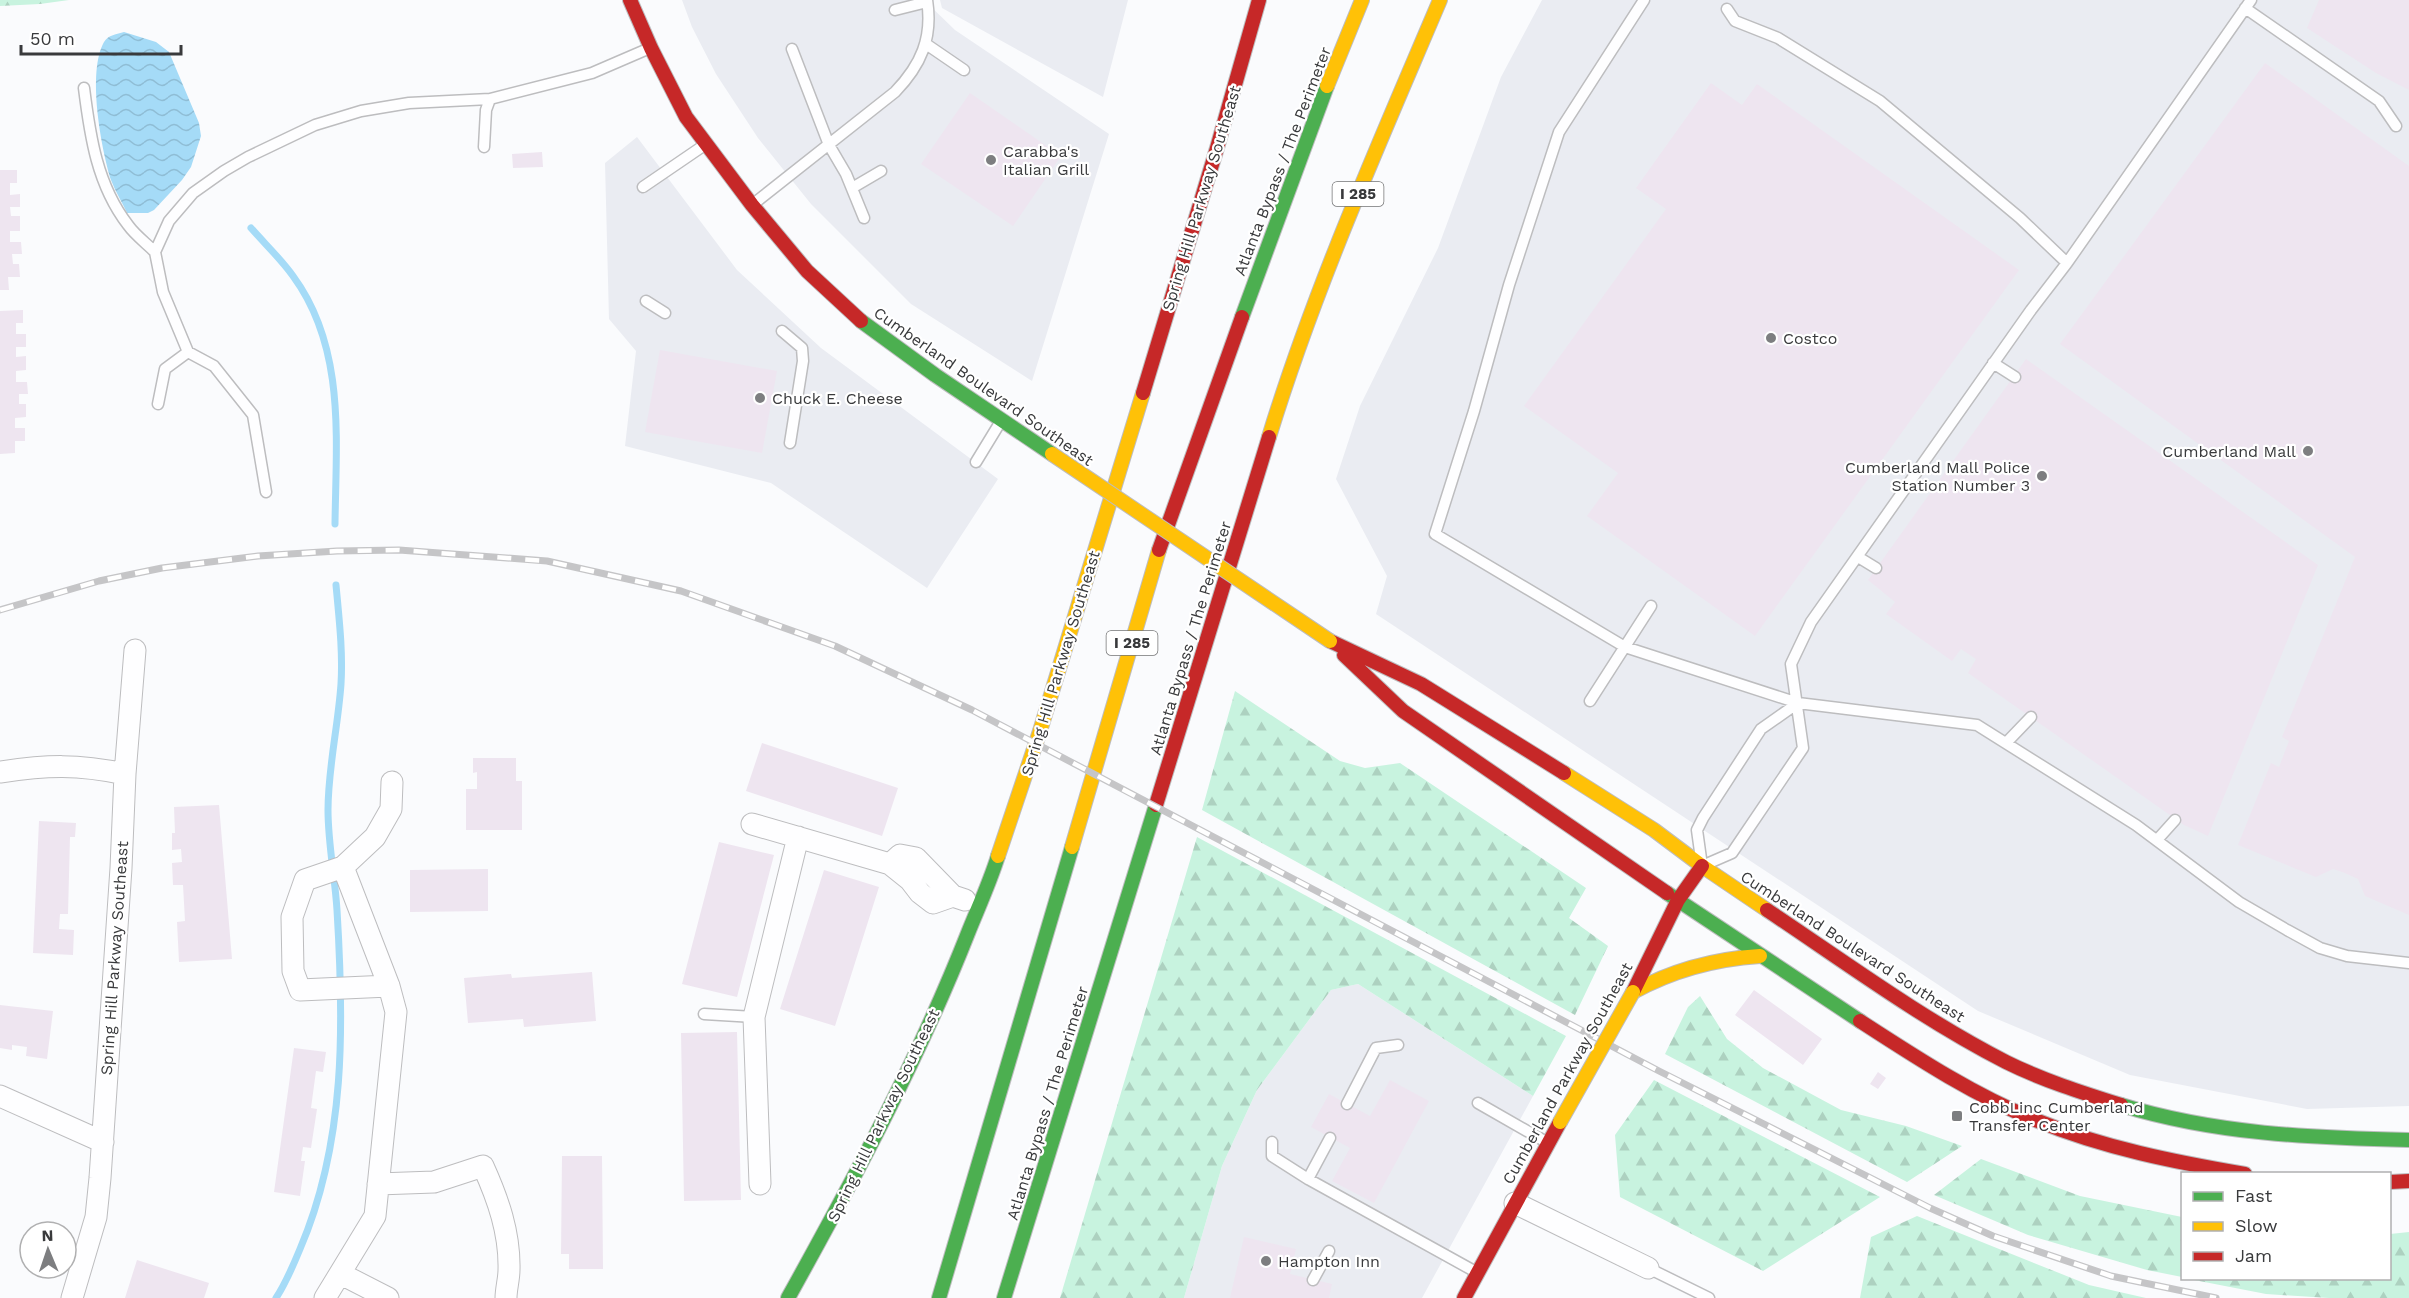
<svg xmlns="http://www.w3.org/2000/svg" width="2409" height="1298" font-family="'Work Sans',sans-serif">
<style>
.built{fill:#eaecf2}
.forest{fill:url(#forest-firs)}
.water{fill:url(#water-waves)}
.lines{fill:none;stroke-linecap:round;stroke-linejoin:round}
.stream{stroke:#a5dbf7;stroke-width:7}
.building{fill:#eee5f0}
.lane-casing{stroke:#bdbdbf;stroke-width:13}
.street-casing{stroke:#bdbdbf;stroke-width:23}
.fast-casing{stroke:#bdbdbf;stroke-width:16}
.slow-casing{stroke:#bdbdbf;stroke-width:16}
.jam-casing{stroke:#bdbdbf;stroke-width:16}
.lane{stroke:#fefeff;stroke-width:10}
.street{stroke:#fefeff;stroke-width:21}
.fast{stroke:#4caf50;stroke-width:14}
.slow{stroke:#ffc107;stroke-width:14}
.jam{stroke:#c62828;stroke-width:14}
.rail-casing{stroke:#c5c5c7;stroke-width:7}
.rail{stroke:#fff;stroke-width:4.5;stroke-dasharray:14;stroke-linecap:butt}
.slow-bridge-casing{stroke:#bdbdbf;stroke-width:16;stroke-linecap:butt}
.slow-bridge{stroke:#ffc107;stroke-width:14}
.poi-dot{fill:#7d7e80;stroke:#fff;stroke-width:2}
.labels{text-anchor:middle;stroke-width:4.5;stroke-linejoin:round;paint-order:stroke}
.shield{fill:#fff;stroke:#747576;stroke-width:1.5}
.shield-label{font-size:15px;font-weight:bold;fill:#393a3c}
.poi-label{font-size:16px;fill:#393a3c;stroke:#fff;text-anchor:start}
.street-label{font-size:16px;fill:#393a3c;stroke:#fff}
</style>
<defs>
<pattern id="forest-firs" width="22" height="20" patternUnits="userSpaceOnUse" patternTransform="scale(1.5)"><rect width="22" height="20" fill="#c8f3df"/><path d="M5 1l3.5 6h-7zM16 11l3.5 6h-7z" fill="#add1c0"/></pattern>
<pattern id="water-waves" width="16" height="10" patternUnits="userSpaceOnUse" patternTransform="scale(1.5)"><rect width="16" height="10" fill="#a5dbf7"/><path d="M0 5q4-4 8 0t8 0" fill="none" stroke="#8fbdd5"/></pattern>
</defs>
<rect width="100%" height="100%" fill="#fafbfd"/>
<path class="built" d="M682,0H924L955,30L1109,134L1032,381L911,304L811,204L758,138L716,74L692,27Z
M940,0H1128L1103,97L942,8Z
M1542,0H2409V1106L2307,1109L2130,1075L1978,1011L1376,614L1387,576L1336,479L1360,406L1438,248L1501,77Z
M637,137L737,270L821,348L998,479L927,588L771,483L625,446L636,351L609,319L605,163Z
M1358,984L1533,1096L1422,1298H1184L1222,1166L1257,1090L1331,990Z"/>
<path class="forest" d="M0,0H69L40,4L0,6Z
M1235,691L1340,761L1365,768L1400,763L1586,888L1569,918L1608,946L1575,1015L1202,810Z
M1197,837L1566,1036L1533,1096L1358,984L1331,990L1257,1090L1222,1166L1184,1298H1060Z
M1700,996L1727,1039L1763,1068L1841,1110L1906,1126L1962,1146L1907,1182L1665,1054L1688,1007Z
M1654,1080L1880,1197L1763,1271L1620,1197L1615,1135Z
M1981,1159L2080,1196L2182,1217V1277L2147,1270L2028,1235L1934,1195Z
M1917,1216L2089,1285L2146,1298H1860L1871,1237Z
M2409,1232V1298H2329L2266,1294L2189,1279L2390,1278V1234Z"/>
<path class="water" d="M124,32L156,42L169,52L199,123L201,136L191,167L182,180L154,210L148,213H127C122,202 115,191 111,180C101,147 87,72 104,42C108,35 117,34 124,32Z"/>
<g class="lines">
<path class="stream" d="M251,228C265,244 281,259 293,276C346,348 336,440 335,524
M276,1298C286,1283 293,1266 300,1249C346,1142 344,1024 337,910C335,877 328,844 328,810C328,768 338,727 341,684C343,651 339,618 336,585"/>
</g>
<path class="building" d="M2319,0H2409V90L2376,73L2307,28Z
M2265,63L2409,166V915L2365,896L2358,879L2345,873L2333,869L2316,877L2238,845L2271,763L2279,767L2289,741L2282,737L2355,557L2060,344Z
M1711,83L1742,105L1757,84L2019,270L1755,636L1587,516L1618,473L1524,406L1666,209L1636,188Z
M970,93L1061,156L1013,226L921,164Z
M542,152L543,167L513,168L512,154Z
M0,170H17V183H10V195L20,194V207H10L11,216H20V231H10V242H21L22,254H12L13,264H19L20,277H8L9,290H0Z
M23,310V323H16V334H26V347H16V357L26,356V370L16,371V382H27L28,394H19V404H26V417L15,418V428H25V441H15V453L0,454V311Z
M660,350L777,371L762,453L645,432Z
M2026,359L2318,565L2208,836L2184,825L1968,673L1976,659L1961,649L1952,661L1886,614L1895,602L1868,580Z
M762,743L898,788L882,836L746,791Z
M473,758H516V781H522V830H466V789H477V772L473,773Z
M219,805L232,959L179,962L177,922L185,921L183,885H173L172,863L182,862L181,849L172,850V833H175L174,807Z
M39,821L76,823L75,837H70L68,914H60L59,929L74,930L73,955L33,953Z
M719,842L774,855L737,997L682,984Z
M488,869V911L410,912V870Z
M824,870L879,887L835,1026L780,1009Z
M592,972L596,1021L524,1027L523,1019L468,1023L464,978L511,974L512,978Z
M1754,990L1822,1039L1803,1065L1735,1015Z
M0,1005L53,1011L47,1059L26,1056L27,1047L12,1045V1050L0,1048Z
M737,1032L741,1200L684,1201L681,1033Z
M294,1048L326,1052L323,1072L316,1071L311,1108L317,1109L311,1148L303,1147L301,1161H305L300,1196L274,1192Z
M1878,1072L1886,1078L1878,1089L1870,1084Z
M1390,1080L1429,1101L1374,1203L1332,1181L1350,1148L1311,1127L1329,1094L1370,1116Z
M562,1156H602L603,1269H569V1254H561Z
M1244,1237L1296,1249L1290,1274L1332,1284L1329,1298H1230Z
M137,1260L209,1283L204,1298H125Z"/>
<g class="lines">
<defs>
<path id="lane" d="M1644,0L1559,132L1509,285L1474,411L1435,534L1625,647L1798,703L1977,725L2136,825L2239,902L2287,930L2320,948L2347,956L2409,963
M2245,8L2379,101L2396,126
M1727,9L1735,21L1778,38L1880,101L2020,218L2067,263L2251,0
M895,10L927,2
M926,44L964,70
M792,49L829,145L846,174L864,218
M84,88C90,136 97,185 128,225C135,235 146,243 155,252
M484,147L486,110L490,99
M643,187L706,144
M852,188L881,171
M752,205L895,92C921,65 933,38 927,0
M646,301L665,313
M782,331L802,348L803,361L790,443
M1993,363L2015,377
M158,404L165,369L188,352
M976,462L1001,421
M266,492L253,415L214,366L188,352L163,292L155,252L169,221L193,193L224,171L248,157L315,125L361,111L409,103L490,99L592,73L650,48
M1858,557L1876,568
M1590,701L1651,606
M1798,703L1761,729L1703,818L1697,830L1702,866L1732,853L1803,748L1791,664L1811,622L2031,310L2067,263
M2006,743L2031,717
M2157,840L2175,820
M704,1014L754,1017
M1478,1103L1548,1143
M1347,1104L1376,1048L1398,1045
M1272,1142V1156L1308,1179L1476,1272
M1308,1179L1330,1138
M1648,1268L1709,1298
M1313,1280L1329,1251"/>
<path id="street" d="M0,772C48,765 77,764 125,774
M752,824L890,864L910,880L920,893L933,903L953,896
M890,864L900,855L916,858L953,896L965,900
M389,986L300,990L293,971L292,917L305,880L343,867L375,837L391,809L392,782
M0,1096L103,1142
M378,1184L434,1182L483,1166C498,1199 510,1233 509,1270C509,1279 506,1289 506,1298
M760,1184L754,1017L798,837
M1515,1203L1648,1268
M341,1274L388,1298
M72,1298L96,1217L100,1178L121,868L125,774L135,650
M325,1298L375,1216L396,1012L389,986L343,867"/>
<path id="fast" d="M1242,317L1327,86
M861,321L935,375L1052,454
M1667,893L1860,1021
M2121,1105C2215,1134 2312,1138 2409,1140
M788,1298C854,1179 918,1060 968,933C978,908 990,882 998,856
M939,1298L1072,847
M1004,1298L1156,805"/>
<path id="slow" d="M1327,86L1362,0
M1269,437C1315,287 1379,144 1440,0
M1564,773L1654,830L1702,866L1767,910
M1072,847L1159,550
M998,856L1040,731L1143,393
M1633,992C1673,970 1714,959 1760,956"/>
<path id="jam" d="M630,0L651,48L686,117L752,205L807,271L861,321
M1143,393L1217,148L1259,0
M1159,550L1242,317
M1330,641L1421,684L1564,773
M1344,655L1403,711L1667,893
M1156,805L1269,437
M1767,910C1845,962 1922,1019 2006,1062C2042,1080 2083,1093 2121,1105
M1633,992L1678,900L1702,866
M1860,1021C1917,1058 1975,1096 2038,1121C2104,1148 2175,1162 2245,1174
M2390,1182L2409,1181
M1464,1298L1560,1122"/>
</defs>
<use href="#lane" class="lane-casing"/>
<use href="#street" class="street-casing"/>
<use href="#fast" class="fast-casing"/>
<use href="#slow" class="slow-casing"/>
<use href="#jam" class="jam-casing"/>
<use href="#lane" class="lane"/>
<use href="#street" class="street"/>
<use href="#fast" class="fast"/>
<use href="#slow" class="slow"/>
<use href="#jam" class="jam"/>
<defs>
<path id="rail" d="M0,610L99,581L162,568L258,556L337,551L399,550L547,561L681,591L835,646L972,710L1659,1071L1930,1208L1993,1236L2111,1276L2216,1298"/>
</defs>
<use href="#rail" class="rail-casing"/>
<use href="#rail" class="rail"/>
<defs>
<path id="slow-bridge" d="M1052,454L1330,641
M1560,1122L1633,992"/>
</defs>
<use href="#slow-bridge" class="slow-bridge-casing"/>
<use href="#slow-bridge" class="slow-bridge"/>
</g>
<g class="poi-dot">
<circle cx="991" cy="160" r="6"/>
<circle cx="1771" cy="338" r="6"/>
<circle cx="760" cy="398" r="6"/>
<circle cx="2308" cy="451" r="6"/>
<circle cx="2042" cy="476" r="6"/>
<rect x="1951" y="1110" width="12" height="12" rx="3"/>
<circle cx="1266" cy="1261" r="6"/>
</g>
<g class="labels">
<g class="shield">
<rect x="1332.5" y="182" width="51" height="24" rx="4.5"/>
<rect x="1106.5" y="631" width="51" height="24" rx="4.5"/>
</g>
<g class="shield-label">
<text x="1358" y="199">I 285</text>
<text x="1132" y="648">I 285</text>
</g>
<g class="poi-label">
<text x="1003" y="157">Carabba's<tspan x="1003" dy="18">Italian Grill</tspan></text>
<text x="1783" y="344">Costco</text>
<text x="772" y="404">Chuck E. Cheese</text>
<text x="2296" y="457" text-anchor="end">Cumberland Mall</text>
<text x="2030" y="473" text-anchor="end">Cumberland Mall Police<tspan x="2030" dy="18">Station Number 3</tspan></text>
<text x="1969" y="1113">CobbLinc Cumberland<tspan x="1969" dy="18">Transfer Center</tspan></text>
<text x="1278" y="1267">Hampton Inn</text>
</g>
<g class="street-label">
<text transform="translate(1282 161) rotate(-69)" y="6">Atlanta Bypass / The Perimeter</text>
<text transform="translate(1201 198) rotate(-73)" y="6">Spring Hill Parkway Southeast</text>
<text transform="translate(984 386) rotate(35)" y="6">Cumberland Boulevard Southeast</text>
<text transform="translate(1190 638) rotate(-73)" y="6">Atlanta Bypass / The Perimeter</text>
<text transform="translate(1060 663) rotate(-73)" y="6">Spring Hill Parkway Southeast</text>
<text transform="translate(1853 946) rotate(33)" y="6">Cumberland Boulevard Southeast</text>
<text transform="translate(114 958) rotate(-86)" y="6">Spring Hill Parkway Southeast</text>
<text transform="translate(1567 1073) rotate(-61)" y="6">Cumberland Parkway Southeast</text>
<text transform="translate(1047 1103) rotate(-73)" y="6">Atlanta Bypass / The Perimeter</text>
<text transform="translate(883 1115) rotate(-64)" y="6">Spring Hill Parkway Southeast</text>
</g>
</g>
<rect x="2181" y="1172" width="210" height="108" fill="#ffffff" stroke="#b0b0b1" stroke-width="1.5"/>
<rect x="2193" y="1192" width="30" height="9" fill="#4caf50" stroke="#b0b0b1" stroke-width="1.5"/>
<text x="2235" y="1202" font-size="18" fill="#393a3c">Fast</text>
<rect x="2193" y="1222" width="30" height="9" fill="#ffc107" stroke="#b0b0b1" stroke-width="1.5"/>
<text x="2235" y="1232" font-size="18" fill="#393a3c">Slow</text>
<rect x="2193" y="1252" width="30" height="9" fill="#c62828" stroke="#b0b0b1" stroke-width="1.5"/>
<text x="2235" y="1262" font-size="18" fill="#393a3c">Jam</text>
<g transform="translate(48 1250) rotate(358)"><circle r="28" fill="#ffffff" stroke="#b0b0b1" stroke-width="1.5"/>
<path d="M0-4.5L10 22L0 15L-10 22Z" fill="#7d7e80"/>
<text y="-9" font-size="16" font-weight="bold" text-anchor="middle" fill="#393a3c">N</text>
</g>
<path d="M21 45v9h160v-9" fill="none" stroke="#393a3c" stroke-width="3"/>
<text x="30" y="45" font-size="18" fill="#393a3c" stroke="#ffffff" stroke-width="4.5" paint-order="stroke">50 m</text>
</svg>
